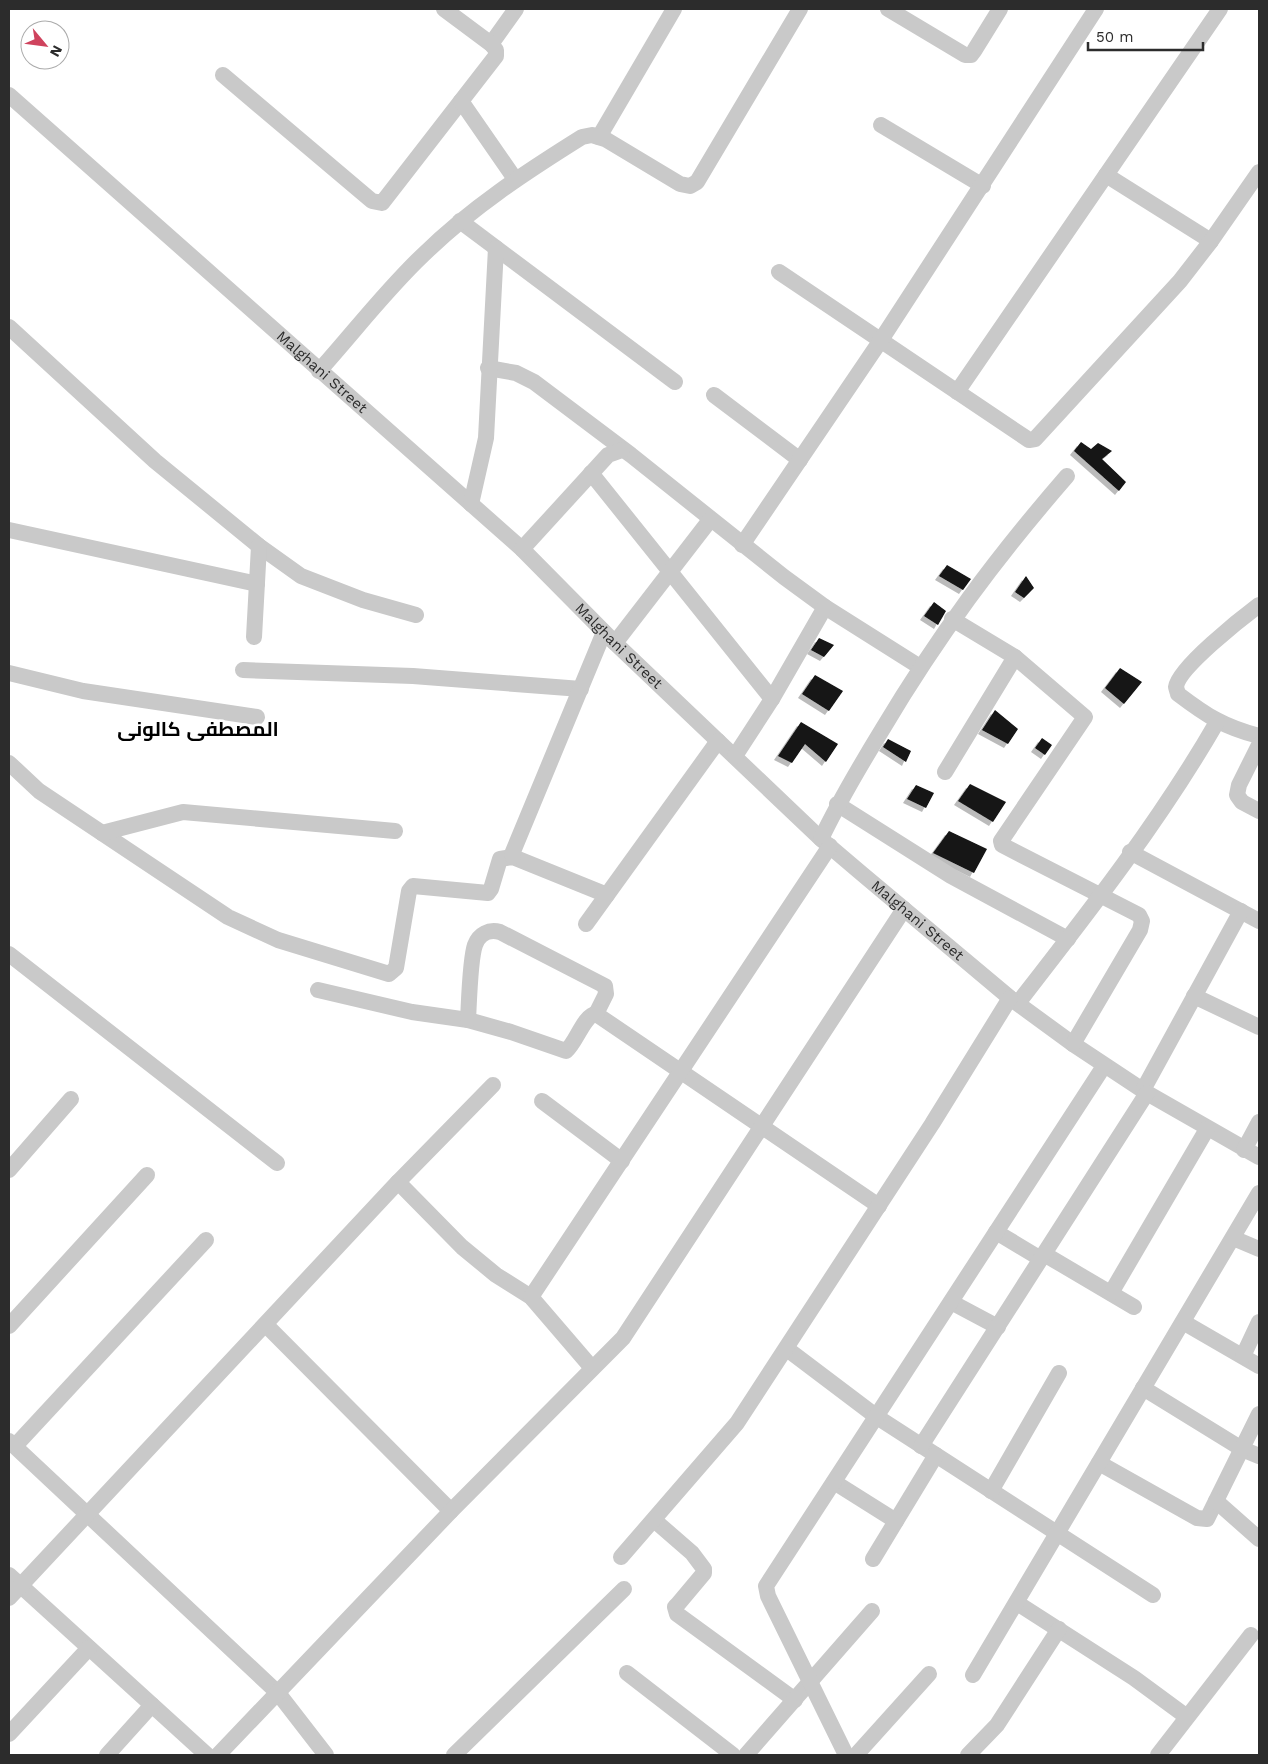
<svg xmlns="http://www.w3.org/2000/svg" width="1268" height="1764" font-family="'Work Sans',Cairo,sans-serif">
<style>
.building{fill:#131313;filter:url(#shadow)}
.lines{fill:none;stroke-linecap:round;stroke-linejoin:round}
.minor{stroke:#c9c9c9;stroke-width:16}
.labels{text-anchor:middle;stroke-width:5;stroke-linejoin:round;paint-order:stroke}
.street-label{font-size:15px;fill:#2c2c2c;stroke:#fff}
.district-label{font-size:20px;font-weight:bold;fill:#000;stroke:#fff}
</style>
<defs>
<filter id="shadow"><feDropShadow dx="-4" dy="4" stdDeviation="0" flood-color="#0004"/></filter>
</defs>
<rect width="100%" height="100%" fill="#fff"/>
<path class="building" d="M1081,442L1091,449L1098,443L1112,451L1102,459L1126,482L1119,491L1074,451Z
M947,565L971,579L963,590L939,576Z
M1026,576L1034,588L1024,598L1015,592Z
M934,602L946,611L938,625L924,616Z
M819,638L834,645L824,657L811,650Z
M1120,668L1142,682L1124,704L1105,688Z
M815,675L843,691L829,711L802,694Z
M995,710L1018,729L1008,744L982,730Z
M801,722L838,744L826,762L805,744L792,763L778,756Z
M1042,738L1052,745L1045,755L1035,748Z
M888,739L911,751L906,762L883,747Z
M970,784L1006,802L993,822L958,801Z
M916,785L934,793L926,808L907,799Z
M949,831L987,849L974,873L933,853Z"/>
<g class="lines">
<g class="minor">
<path d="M888,9L965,55H971L974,51L1000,9"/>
<path d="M491,44L516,9"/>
<path d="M223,75L372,201L382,203L496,56V50L491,44L444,9"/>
<path id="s1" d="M9,95L522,549L615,643L821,839L861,873L1010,998L1073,1044L1147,1093L1259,1157"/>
<path d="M461,101L515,179"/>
<path d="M881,125L983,186"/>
<path d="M599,137L674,9"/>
<path d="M1106,175L1211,241"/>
<path d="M460,221L675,382"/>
<path d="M779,272L1029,440L1035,439L1180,281L1211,241L1259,172"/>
<path d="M9,327L155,461L259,546L301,576L363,600L416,615"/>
<path d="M488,368L516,373L534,382L631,455L784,577L825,607L920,667"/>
<path d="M319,371C354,332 386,290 423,255C471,208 526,172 582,137L592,135L605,139L680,184L690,186L697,182L800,9"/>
<path d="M957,392L1220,9"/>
<path d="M714,395L800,460"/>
<path d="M591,473L772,699"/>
<path d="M471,504L486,438L496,248"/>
<path d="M9,530L257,584"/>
<path d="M742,545L881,340L1096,9"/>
<path d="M522,549L608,455L622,450"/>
<path d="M1259,605C1243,617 1178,668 1176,687C1176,688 1178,693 1178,694C1207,716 1224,727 1259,736"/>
<path d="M952,619L1015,657L1085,717L1001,841L1002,845L1139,915L1142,921L1140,930L1073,1044"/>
<path d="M254,637L259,546"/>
<path d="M615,643L710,520"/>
<path d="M243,670L413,676L581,689"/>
<path d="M9,673L83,691L257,717"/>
<path d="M1259,745L1239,785L1237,795L1242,802L1259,811"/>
<path d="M735,756L772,699L825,607"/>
<path d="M9,763L39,791L228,917L278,940L389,974L396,968L409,891L413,886L488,893L491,889L500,859L513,857L607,895"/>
<path d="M945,772L1015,657"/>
<path d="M837,804L951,876L1068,939"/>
<path d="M102,833L183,812L395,831"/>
<path d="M821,839C839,801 860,766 882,730C938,636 995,559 1067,476"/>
<path d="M1130,852L1259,921"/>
<path d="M513,857L512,854L604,632"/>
<path d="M586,924L718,741"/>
<path d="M9,954L277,1163"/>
<path d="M318,990L412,1012L468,1020L511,1032L566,1051C576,1043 584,1015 596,1014L879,1206"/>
<path d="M1194,996L1259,1027"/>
<path d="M1018,1003C1088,913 1160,821 1217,722"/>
<path d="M468,1020C469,1003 470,959 475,945C479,934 489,929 500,932L605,986L606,994L596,1014"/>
<path d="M1143,1090L1241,911"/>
<path d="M542,1101L622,1161"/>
<path d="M1244,1150L1259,1122"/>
<path d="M9,1170L71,1099"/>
<path d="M398,1182L462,1247L496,1275L531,1297L592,1368"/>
<path d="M996,1232L1041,1259"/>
<path d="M1233,1238L1259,1249"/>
<path d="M1044,1254L1134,1307"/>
<path d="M1111,1293L1207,1129"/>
<path d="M531,1297L830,846"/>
<path d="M951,1302L998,1327"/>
<path d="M1183,1322L1259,1366"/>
<path d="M266,1325L451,1511"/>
<path d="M9,1326L147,1175"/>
<path d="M787,1349L877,1417L1153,1595"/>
<path d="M1243,1356L1259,1322"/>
<path d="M1143,1388L1242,1449L1259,1456"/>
<path d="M9,1441L278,1693L326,1755"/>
<path d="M15,1446L206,1240"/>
<path d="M921,1446L1147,1093"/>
<path d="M1099,1463L1197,1518L1207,1519L1259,1414"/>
<path d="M834,1482L896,1521"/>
<path d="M991,1491L1059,1373"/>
<path d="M1216,1501L1259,1539"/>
<path d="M654,1520L692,1553L704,1569V1573L678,1604L675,1607L677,1614L795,1700"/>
<path d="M621,1557L737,1423L932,1124L1010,998"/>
<path d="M873,1559L936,1455"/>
<path d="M9,1575L207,1755"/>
<path d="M9,1598L398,1182L493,1085"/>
<path d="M1017,1603L1134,1678L1187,1717"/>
<path d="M627,1673L733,1755"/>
<path d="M973,1675L1259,1193"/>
<path d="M9,1734L89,1648"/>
<path d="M107,1755L152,1705"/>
<path d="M218,1755L451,1511L623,1338L904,909"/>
<path d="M454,1755L624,1589"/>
<path d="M746,1755L872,1611"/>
<path d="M846,1755L768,1596L766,1586L1104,1066"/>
<path d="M856,1755L929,1674"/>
<path d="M968,1755L997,1725L1059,1629"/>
<path d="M1158,1755L1251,1635"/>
</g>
</g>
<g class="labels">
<g class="street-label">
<text dy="5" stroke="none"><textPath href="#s1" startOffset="418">Malghani Street</textPath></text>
<text dy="5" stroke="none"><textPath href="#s1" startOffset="822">Malghani Street</textPath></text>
<text dy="5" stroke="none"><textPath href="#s1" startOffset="1228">Malghani Street</textPath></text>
</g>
<g class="district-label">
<text x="198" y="736">المصطفی کالونی</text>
</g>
</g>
<rect width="1268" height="1764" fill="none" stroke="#2c2c2c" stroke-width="20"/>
<g transform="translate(45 45) rotate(119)"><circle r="24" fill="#ffffff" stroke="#ababab"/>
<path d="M0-4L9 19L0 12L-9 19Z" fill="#cf435d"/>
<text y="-8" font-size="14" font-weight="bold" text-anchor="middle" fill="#2c2c2c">N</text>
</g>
<path d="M1088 42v8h115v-8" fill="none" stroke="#2c2c2c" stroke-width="2.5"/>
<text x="1096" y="42" font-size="15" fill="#2c2c2c" stroke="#ffffff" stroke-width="4" paint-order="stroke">50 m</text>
</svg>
